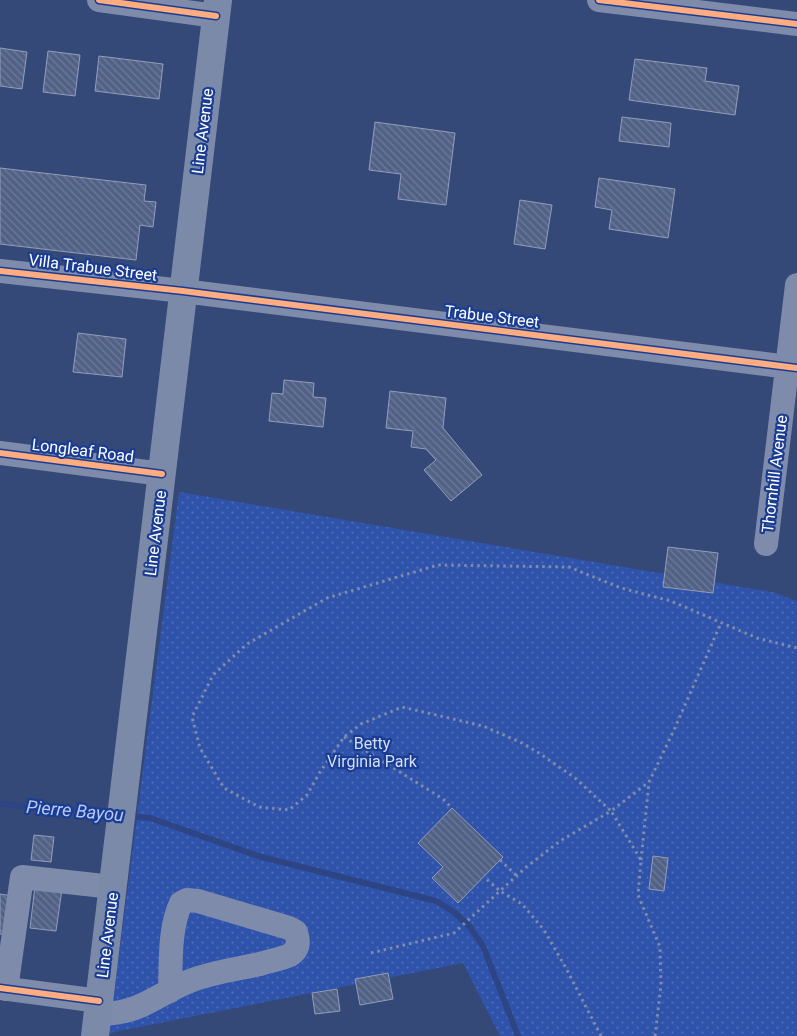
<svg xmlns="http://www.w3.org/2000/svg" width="797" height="1036" font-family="Roboto,sans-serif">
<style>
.grass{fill:url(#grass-dots)}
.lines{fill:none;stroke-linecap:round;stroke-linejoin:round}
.stream{stroke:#2d4585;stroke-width:6}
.building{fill:url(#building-back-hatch);stroke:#929eb9}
.path{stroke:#7e8bab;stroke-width:3;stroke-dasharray:2.5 4;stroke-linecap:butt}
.minor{stroke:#7e8bab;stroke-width:24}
.major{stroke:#7c8aa9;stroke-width:28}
.cycleway-casing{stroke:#1a3d93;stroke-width:9}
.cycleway{stroke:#ffac80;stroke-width:6}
.labels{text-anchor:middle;stroke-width:4.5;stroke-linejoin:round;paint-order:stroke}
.street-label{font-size:16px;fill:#fff;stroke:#1a3d93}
.park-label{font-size:16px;fill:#d2defb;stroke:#1a3d93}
.water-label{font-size:18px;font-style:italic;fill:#b7caf6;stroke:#1a3d93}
</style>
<defs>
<pattern id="grass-dots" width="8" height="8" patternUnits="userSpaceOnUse" patternTransform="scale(1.25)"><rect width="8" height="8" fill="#2f53aa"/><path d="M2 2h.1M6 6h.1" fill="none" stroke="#4e6db7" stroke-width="1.8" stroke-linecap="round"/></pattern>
<pattern id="building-back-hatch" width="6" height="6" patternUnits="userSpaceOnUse" patternTransform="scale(1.25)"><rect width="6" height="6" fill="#526287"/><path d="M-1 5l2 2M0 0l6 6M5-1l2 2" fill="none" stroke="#6c7a99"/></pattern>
</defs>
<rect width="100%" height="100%" fill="#354978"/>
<path class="grass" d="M179,492L772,592L797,601V1036H500L463,963L109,1033Z"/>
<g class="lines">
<path class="stream" d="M0,804L115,814
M127,816L150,818L258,856L436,901L454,912L469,926L483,946L518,1036"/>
</g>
<path class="building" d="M0,48L27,52L22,89L0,86Z
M48,51L80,55L75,96L43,92Z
M99,56L163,64L159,99L95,91Z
M635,59L707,68L705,81L739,86L735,115L629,100Z
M622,117L671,123L669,147L619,141Z
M375,122L455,133L446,205L398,199L401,174L369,170Z
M0,168L146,185L144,201L156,202L153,227L140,225L136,260L0,244Z
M599,178L675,189L668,238L609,229L612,210L595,207Z
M520,200L552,205L545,249L514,244Z
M78,333L126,339L122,377L73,372Z
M284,380L314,383L313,397L326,398L323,427L269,421L272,393L283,394Z
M390,391L446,398L443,428L482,475L451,501L424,470L436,460L426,449L411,447L413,431L386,428Z
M668,547L718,553L713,593L663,587Z
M452,808L503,857L458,903L432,878L443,867L418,843Z
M34,835L54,837L51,862L31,860Z
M653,856L668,858L664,891L649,889Z
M35,886L62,889L56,931L30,928Z
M0,894L13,896L8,935L0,934Z
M388,973L393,999L360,1005L355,979Z
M337,989L340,1011L315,1014L312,993Z"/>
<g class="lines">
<path class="path" d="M344,737L443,799L452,808
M500,860L517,876
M641,860L649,782
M371,953L454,933L500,891L484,877
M601,1036L567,970L544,930L522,904L500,891L524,869L560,841L611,811L575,778L539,753L522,743L483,726L402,707L361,724L344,737L320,772L307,795L289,810L259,807L224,788L200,748L192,717L213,675L247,644L327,598L438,565L569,567L621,588L671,601L757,638L797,648
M655,1036L661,985L660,947L638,895L641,860L611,811L649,782L674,730L721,623"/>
<path class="minor" d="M99,0L216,16
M599,0L797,24
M0,271L183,291L797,368
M0,453L162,474
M766,544L797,285
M0,988L99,1001
M6,989L22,877L113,887
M98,1014C105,1013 113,1014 120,1012C145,1008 166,990 190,981C210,973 238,969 260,964C270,961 281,959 290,955C299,949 299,941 296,932L289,928L198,901L187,900L181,903C169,929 171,962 170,991"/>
<path class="major" d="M95,1036L218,0"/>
<defs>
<path id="cycleway" d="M99,0L216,16
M599,0L797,24
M0,271L183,291L797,368
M0,453L162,474
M0,988L99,1001"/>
</defs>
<use href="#cycleway" class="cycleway-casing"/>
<use href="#cycleway" class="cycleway"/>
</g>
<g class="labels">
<g class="street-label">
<text transform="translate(202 131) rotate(-83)" y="6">Line Avenue</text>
<text transform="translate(93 267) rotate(7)" y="6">Villa Trabue Street</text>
<text transform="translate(492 316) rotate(7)" y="6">Trabue Street</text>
<text transform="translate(83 450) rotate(7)" y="6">Longleaf Road</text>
<text transform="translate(774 474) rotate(-83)" y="6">Thornhill Avenue</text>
<text transform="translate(155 533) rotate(-83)" y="6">Line Avenue</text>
<text transform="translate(107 935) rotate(-83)" y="6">Line Avenue</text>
</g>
<g class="park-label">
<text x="372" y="749">Betty<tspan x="372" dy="18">Virginia Park</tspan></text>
</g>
<g class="water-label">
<text transform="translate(75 811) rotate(5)" y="6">Pierre Bayou</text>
</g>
</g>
</svg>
